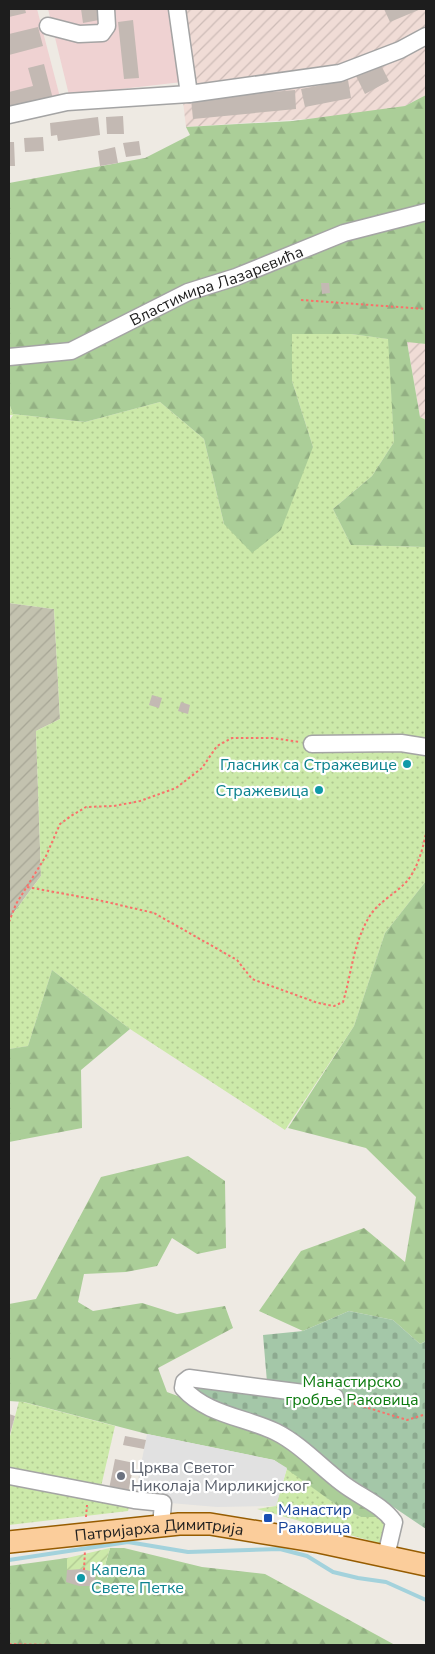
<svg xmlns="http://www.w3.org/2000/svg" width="435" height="1654" font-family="'Nunito Sans',sans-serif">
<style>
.commercial{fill:#efd2d2}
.military{fill:url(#military-furrows)}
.construction{fill:url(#construction-furrows)}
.grass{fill:url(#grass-dots)}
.forest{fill:url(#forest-firs)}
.cemetery{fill:url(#cemetery-stones)}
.garden{fill:url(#garden-furrows)}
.parking{fill:#e1e1e1}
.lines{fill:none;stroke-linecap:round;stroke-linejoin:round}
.stream{stroke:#a3d2dc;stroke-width:4}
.building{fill:#c3b9b3}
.minor-casing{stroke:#a4a4a4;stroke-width:19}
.major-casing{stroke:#965c01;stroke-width:24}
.path{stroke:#f9716a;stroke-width:2;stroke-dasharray:2.5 2.5;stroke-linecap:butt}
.minor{stroke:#fff;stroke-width:16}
.major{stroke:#fbcd9b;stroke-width:21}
.culture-dot{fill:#0f9aa8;stroke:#fff;stroke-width:2}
.worship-dot{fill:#6b7280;stroke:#fff;stroke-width:2}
.transit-dot{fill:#1a4fb4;stroke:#fff;stroke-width:2}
.labels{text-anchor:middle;stroke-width:4.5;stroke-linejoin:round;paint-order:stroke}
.street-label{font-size:16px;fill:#1d1d1d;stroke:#fff}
.culture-label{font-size:16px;fill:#0d838f;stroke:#fff;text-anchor:end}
.park-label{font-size:16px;fill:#0c7b0f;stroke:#fff}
.worship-label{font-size:16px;fill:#5b616d;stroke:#fff;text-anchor:start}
.transit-label{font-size:16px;fill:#164399;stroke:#fff;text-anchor:start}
</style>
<defs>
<pattern id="military-furrows" width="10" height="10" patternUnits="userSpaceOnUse" patternTransform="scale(1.25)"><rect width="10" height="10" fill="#f0dcd6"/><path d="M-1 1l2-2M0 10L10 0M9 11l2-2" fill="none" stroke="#cdbcb7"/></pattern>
<pattern id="construction-furrows" width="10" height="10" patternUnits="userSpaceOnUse" patternTransform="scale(1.25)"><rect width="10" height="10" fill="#c3c2af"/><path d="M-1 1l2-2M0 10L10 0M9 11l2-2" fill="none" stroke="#a7a696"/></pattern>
<pattern id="grass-dots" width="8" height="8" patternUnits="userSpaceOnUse" patternTransform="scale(1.25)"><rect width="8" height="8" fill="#cce9a9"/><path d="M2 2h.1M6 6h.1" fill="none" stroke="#afc791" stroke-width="1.8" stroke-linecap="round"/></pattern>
<pattern id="forest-firs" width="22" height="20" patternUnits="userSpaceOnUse" patternTransform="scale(1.25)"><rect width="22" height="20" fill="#abce98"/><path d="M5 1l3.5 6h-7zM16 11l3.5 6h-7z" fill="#93b083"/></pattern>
<pattern id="cemetery-stones" width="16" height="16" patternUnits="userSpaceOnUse" patternTransform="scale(1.25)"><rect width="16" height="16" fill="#a4c7a8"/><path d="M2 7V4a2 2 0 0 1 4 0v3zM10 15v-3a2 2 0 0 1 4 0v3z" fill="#8daa90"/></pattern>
<pattern id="garden-furrows" width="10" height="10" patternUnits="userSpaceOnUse" patternTransform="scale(1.25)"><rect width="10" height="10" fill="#cce9a9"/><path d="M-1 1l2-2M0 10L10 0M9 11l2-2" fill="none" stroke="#afc791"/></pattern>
</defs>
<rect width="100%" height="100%" fill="#eeeae3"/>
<path class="commercial" d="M9,9H37L60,97L9,110Z
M48,9H172L182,82L69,95Z"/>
<path class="military" d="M172,9H426V95L405,106L349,116L186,127Z
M407,341L426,344V420L420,417Z"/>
<path class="construction" d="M9,603L54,609L60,719L36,731L41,876L9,919Z"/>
<path class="grass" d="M292,334H351L389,339L394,442L372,476L333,509L351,545L426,547V881L385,933L354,1026L285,1130L130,1029L52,970L28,1046L9,1049V919L41,876L36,731L60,719L54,609L9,603V421L13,415H9V403L13,414L85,422L160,402L204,439L224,524L313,447L292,381Z
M19,1401L115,1426L100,1491L132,1498L128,1511L9,1525V1440Z
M287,1468L338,1506L361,1517H378L386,1523L382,1544L257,1509L276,1506Z"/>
<path class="forest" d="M426,95V344L407,342L420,417L426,420V547L351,545L333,509L372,476L394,442L388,339L351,334H292V381L313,447L281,530L252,553L224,524L204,439L160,402L85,422L13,414L9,403V183L145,158L190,135L186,127L293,121L405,106Z
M426,881V1341L420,1344L393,1320L349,1311L303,1331L259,1311L301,1251L364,1228L405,1262L416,1197L366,1148L288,1128L354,1026L385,933Z
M52,970L130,1029L81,1070L82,1128L9,1142V1049L28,1046Z
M188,1156L225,1181L226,1248L197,1254L172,1238L157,1266L126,1272L84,1274L78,1302L93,1311L142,1303L177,1314L225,1306L233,1328L158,1368L167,1392L234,1417L296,1446L378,1517H361L338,1506L274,1460L147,1434L24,1402L9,1401V1304L36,1299L101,1177Z
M110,1548H124L202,1567L265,1574L395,1645H9V1566L67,1558L68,1570L103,1572Z"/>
<path class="cemetery" d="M349,1311L393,1320L420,1344L426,1341V1529L275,1427L207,1402L191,1390L194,1382H267L263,1335L303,1331Z"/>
<path class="garden" d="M110,1548L103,1572L67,1570V1558Z"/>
<path class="parking" d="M147,1434L274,1460L287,1468L276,1506L217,1507L134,1500Z"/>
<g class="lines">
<path class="stream" d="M9,1560L128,1542L188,1552L280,1549L307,1556L333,1572L358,1578L386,1582L426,1600"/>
</g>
<path class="building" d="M9,9H25L26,13L9,17Z
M81,9H97L99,20L83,23Z
M384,9H421L390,22Z
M133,20L139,78L124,79L118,22Z
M38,27L43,46L9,55V34Z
M379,61L389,81L365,94L355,74Z
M44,64L53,99L9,110V92L33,86L28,68Z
M348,80L351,98L305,107L301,89Z
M295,90L296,109L193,119L191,99Z
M123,116L124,134H107L106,117Z
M98,117L100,135L58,141L57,135L51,136L50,123Z
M43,137L44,151L25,152L24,138Z
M139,141L141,155L126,157L123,143Z
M9,142H14L15,166H9Z
M115,147L118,163L100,166L98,151Z
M321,283H329L330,293L322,294Z
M152,695L162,698L159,708L149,705Z
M181,702L190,705L188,714L178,711Z
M9,1414L15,1416L9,1438Z
M125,1436L146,1440L144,1449L123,1445Z
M115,1459L134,1463L128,1493L109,1489Z
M83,1569L96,1573L94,1586H79L66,1582L67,1570Z"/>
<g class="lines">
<defs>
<g id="minor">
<path d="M177,9L189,94"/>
<path d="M48,26L79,34L102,33L107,26L106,9"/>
<path d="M9,115L67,102L189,94L340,73L400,50L426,36"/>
<path id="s1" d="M9,357L71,351L188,292L236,277L344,233L426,212"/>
<path d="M312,744L401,743L426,747"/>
<path d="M335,1397L189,1378L184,1382L183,1388C207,1415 245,1417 276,1432C300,1444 321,1467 342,1483C360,1497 381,1504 394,1522L386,1556"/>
<path d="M9,1476L134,1500L163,1503L161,1526"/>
</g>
<g id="major">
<path id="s2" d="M9,1542L179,1524H210L319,1542L426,1565"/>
</g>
</defs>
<use href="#minor" class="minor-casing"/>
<use href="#major" class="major-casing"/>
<path class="path" d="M301,300L426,309
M27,887L98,900L154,913L237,960L252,979L318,1003L334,1006L343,1002C352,972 353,942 371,914C381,900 397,893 408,880C418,867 423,848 426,833
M9,922L16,904L46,856L60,824L71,816L86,807L114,806L140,801L176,788L202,768L217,746L232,738H272L300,742
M349,1402L407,1420L426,1414
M86,1517L87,1505
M84,1570L85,1550
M9,1644L55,1645"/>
<use href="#minor" class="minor"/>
<use href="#major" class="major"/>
</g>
<g class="culture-dot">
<circle cx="407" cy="764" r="5"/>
<circle cx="319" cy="790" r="5"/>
<circle cx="81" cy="1578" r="5"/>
</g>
<circle class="worship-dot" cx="121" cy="1476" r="5"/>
<rect class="transit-dot" x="263" y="1513" width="10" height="10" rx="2.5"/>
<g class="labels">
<g class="street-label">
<text dy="6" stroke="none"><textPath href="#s1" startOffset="222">Властимира Лазаревића</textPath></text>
<text dy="6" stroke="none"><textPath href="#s2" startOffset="151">Патријарха Димитрија</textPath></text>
</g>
<g class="culture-label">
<text x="397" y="770">Гласник са Стражевице</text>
<text x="309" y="796">Стражевица</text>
<text x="91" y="1575" text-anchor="start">Капела<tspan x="91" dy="18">Свете Петке</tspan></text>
</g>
<g class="park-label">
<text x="352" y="1387">Манастирско<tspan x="352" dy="18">гробље Раковица</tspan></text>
</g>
<g class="worship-label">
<text x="131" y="1473">Црква Светог<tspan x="131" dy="18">Николаја Мирликијског</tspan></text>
</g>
<g class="transit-label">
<text x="278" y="1515">Манастир<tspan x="278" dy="18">Раковица</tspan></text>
</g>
</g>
<rect width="435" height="1654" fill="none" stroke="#1d1d1d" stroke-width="20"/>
</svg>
